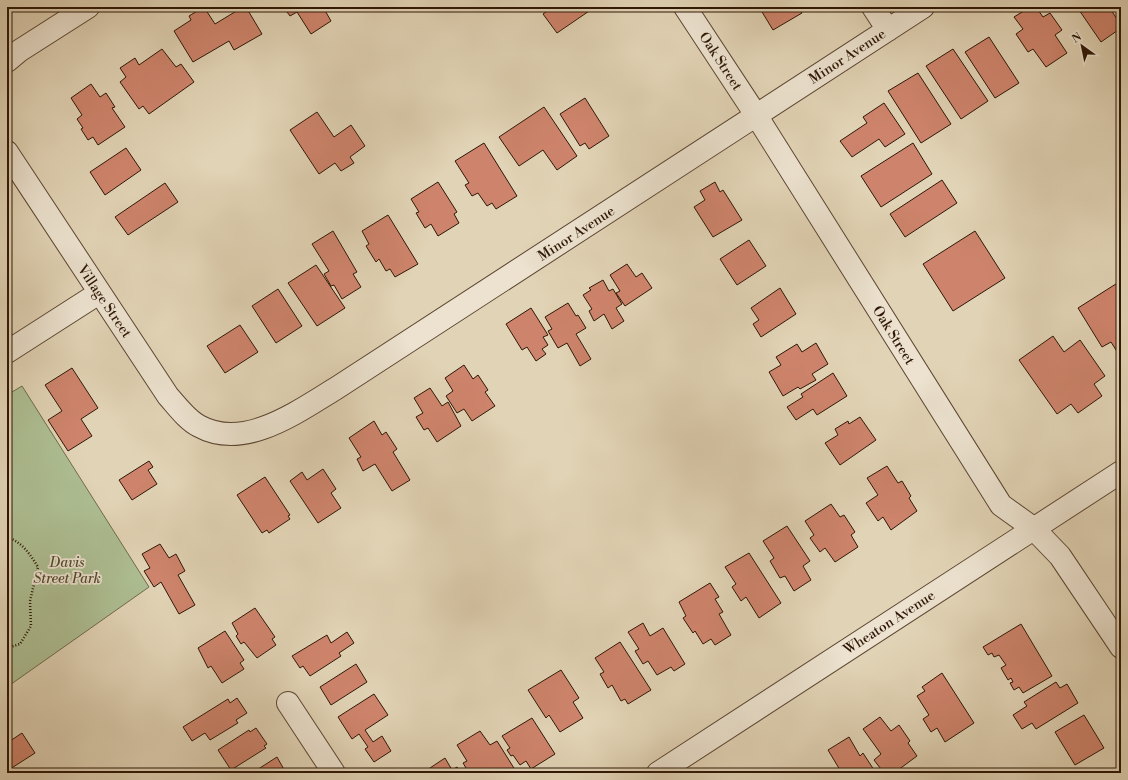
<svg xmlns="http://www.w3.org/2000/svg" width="1128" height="780" font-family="'Libre Bodoni',serif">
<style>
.green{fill:#adbe92;stroke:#6e6a4c}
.building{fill:#ce846c;stroke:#2e1706}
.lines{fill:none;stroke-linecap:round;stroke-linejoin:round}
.minor-casing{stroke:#5b4632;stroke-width:24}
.path{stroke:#2e1706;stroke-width:2.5;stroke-dasharray:1 2;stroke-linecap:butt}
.minor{stroke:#ece2cf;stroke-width:22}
.labels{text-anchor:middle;stroke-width:3.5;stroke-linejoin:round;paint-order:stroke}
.street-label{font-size:14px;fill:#2e1706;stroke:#ece2cf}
.park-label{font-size:14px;font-style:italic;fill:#544930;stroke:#ece2cf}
</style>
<rect width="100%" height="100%" fill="#e1d3b5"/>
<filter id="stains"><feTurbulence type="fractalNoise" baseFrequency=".005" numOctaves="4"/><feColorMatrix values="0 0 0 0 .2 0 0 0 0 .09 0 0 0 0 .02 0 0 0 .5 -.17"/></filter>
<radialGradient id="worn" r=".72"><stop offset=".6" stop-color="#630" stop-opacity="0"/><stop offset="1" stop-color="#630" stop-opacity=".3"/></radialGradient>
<path class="green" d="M22,386L149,587L7,687V395Z"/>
<path class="building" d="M204,7L215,24L243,7H246L262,34L234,50L229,41L193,62L174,31L191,20L189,16Z
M286,7H323L331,21L311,34L297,12L290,16L284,8Z
M553,7H595L557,33L543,14Z
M759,7H799L802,13L773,30Z
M1030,7H1036L1043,17L1050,13L1062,30L1055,35L1067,53L1046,67L1033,49L1028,52L1016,34L1023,29L1014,17Z
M1077,7H1109L1121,25V28L1101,42Z
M989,37L1019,83L995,98L965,52Z
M162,49L176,67L181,64L194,82L149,114L143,106L139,109L120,82L126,77L120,68L135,58L139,65Z
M953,49L988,101L961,119L926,66Z
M918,73L951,124L921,143L888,91Z
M91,84L100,97L106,93L115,107L112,108L125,127L98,145L93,137L88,140L81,129L83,128L77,119L82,115L71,98Z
M585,98L609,136L589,149L585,143L580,146L560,114Z
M884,103L905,134L885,147L879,139L852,157L840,141L867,123L863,117Z
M544,107L577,156L557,170L543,150L519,166L499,137Z
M317,112L334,137L351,125L365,146L350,157L354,163L341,171L335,163L319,174L290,130Z
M484,143L517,196L496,209L492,203L487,206L478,193L472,196L465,185L469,183L455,161Z
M913,143L932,174L881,207L861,176Z
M126,148L141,170L105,195L90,172Z
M942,180L957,203L905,237L890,214Z
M438,182L457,212L454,214L459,223L438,236L431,224L425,228L416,213L419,212L411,199Z
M715,182L720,192L723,190L742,220L713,237L694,207L705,200L700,191Z
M165,183L178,202L128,235L115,217Z
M388,215L418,264L395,277L390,269L386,271L379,259L376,262L366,246L369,244L362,231Z
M333,231L357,272L353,274L361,287L342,299L334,285L331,286L324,274L329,271L312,244Z
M975,231L1005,278L953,311L923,264Z
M749,240L766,266L737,285L720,259Z
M627,264L636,277L642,273L652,288L625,306L616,293L620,291L610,275Z
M316,265L345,308L317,326L288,283Z
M603,280L609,291L613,289L622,304L616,308L624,321L612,329L604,314L594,321L589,311L592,309L583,295L591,290L589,288Z
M1119,282L1121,285V358L1111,342L1102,347L1078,308Z
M780,288L796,314L761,337L753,324L759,320L751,308Z
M278,289L302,326L276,343L252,306Z
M568,303L576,316L578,315L586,328L576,334L591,359L580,366L567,343L558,348L548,331L552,329L545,317Z
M531,308L548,335L543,337L548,345L542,349L546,354L536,361L527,347L522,350L506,324Z
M240,325L258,352L225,373L207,346Z
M1053,336L1064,352L1080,340L1105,376L1094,384L1102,396L1078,413L1071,404L1057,414L1019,360Z
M816,343L828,364L812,374L816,380L800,389L798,387L783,396L769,372L781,365L776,357L797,344L802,352Z
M464,365L473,379L478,375L488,390L485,392L495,406L472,421L464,409L457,413L446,396L453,391L445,378Z
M72,368L98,408L81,419L92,436L68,451L48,420L62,411L45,385Z
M833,373L847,396L817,415L813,409L796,420L787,407L803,397L801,394Z
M430,388L442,406L448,402L461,426L437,442L428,428L424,430L416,417L423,413L414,398Z
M860,417L876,440L840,465L825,443L838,435L835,429L848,421L849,424Z
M374,421L382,435L386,432L397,449L393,452L410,480L392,491L375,464L363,471L357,459L361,457L349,438Z
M149,461L153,467L148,470L157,484L132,500L119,480Z
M887,466L898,483L902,481L911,496L909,498L917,511L891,530L883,517L878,521L866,503L878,495L867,478Z
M323,469L336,489L331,493L341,508L318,523L290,481L302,472L307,480Z
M265,477L290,515L288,516L290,519L269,533L267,530L262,533L237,495Z
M831,504L840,517L844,515L855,532L851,535L858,547L835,562L825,548L820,552L810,538L814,535L805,521Z
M787,526L810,561L803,566L811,580L794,591L785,576L780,578L770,561L774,558L763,541Z
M160,544L169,558L176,554L185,571L178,575L195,605L179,614L161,582L154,587L144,571L150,568L142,554Z
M749,553L781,603L759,618L746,597L741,601L732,587L736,584L725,567Z
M710,583L719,597L715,599L723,612L719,614L731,635L715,645L711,639L703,644L695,631L693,633L683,618L686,616L679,602Z
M255,608L275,637L272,639L276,645L257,658L244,642L241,644L236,636L238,634L232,623Z
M643,623L650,636L663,628L685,664L674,671L671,667L657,675L648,661L643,664L635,651L639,649L628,632Z
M1021,624L1052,676L1023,693L1019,687L1014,690L1010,683L1013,682L1011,678L1008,680L1001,668L1006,665L999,655L994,657L992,653L988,655L983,647Z
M225,631L244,660L240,663L244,669L222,683L211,666L208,668L198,648Z
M347,632L354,643L339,653L341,656L310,676L303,666L300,668L292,656L327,635L331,643Z
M620,642L651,690L628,704L625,699L621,701L612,685L608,688L600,674L604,672L595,658Z
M356,664L367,682L331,705L320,687Z
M561,670L579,698L573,702L583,718L560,732L549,715L546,718L528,690Z
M942,673L974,723L945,742L937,728L931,732L923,719L929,715L917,696L925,691L922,687Z
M1056,682L1060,688L1067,684L1078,703L1036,729L1032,723L1022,729L1013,715L1027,706L1024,702Z
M374,694L388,715L365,730L373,742L382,736L391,751L374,762L365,749L368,747L359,734L352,739L338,717Z
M237,698L247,713L236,720L238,723L210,740L205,733L192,741L183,727L228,699L230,703Z
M1084,715L1104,748L1075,765L1055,732Z
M880,717L891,731L899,725L910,741L908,743L917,756L894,773H884L874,760L881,754L863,729Z
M532,718L555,754L531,769L526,761L520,765L513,755L511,756L507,750L510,748L502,736Z
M256,728L267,744L264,746L266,748L231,770L218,750L249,730L250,732Z
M480,731L490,745L497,741L517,773H469L463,763L467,761L457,745Z
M22,733L35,753L7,771V743Z
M849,737L860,756L863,753L876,773H834L840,770L828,750Z
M277,757L286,773H252Z
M445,758L452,770L457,767L461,773H428L427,770Z"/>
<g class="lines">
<defs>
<path id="minor" d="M685,7L756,115L1001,505L1033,528L1060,556L1121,647
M873,7L888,30
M7,61L19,51L88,7
M7,152L168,396C177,406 187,420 199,426C244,451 297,412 335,389L923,7
M7,352L99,293
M288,703L334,773
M658,773L1121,472"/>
</defs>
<use href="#minor" class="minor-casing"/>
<path class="path" d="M7,537C22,542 30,554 38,567L30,601L31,626L20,644L7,648"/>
<use href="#minor" class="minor"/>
</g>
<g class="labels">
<g class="street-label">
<text transform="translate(847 56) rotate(-33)" y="5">Minor Avenue</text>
<text transform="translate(721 61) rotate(57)" y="5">Oak Street</text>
<text transform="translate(576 233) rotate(-33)" y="5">Minor Avenue</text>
<text transform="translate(105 301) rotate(56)" y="5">Village Street</text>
<text transform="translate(894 335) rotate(58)" y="5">Oak Street</text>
<text transform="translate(889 622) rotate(-33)" y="5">Wheaton Avenue</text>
</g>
<g class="park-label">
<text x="67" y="567">Davis<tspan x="67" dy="16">Street Park</tspan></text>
</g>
</g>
<rect width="1128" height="780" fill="none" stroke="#e1d3b5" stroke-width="24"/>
<rect x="8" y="8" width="1112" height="764" fill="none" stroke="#2e1706" stroke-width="2"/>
<rect x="12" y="12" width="1104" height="756" fill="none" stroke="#2e1706"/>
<g transform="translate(1082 46) rotate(327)" stroke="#ece2cf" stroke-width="3" paint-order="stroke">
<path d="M0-3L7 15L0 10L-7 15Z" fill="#2e1706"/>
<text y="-6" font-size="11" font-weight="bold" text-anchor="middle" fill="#2e1706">N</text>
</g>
<rect width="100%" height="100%" filter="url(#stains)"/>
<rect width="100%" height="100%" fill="url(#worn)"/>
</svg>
